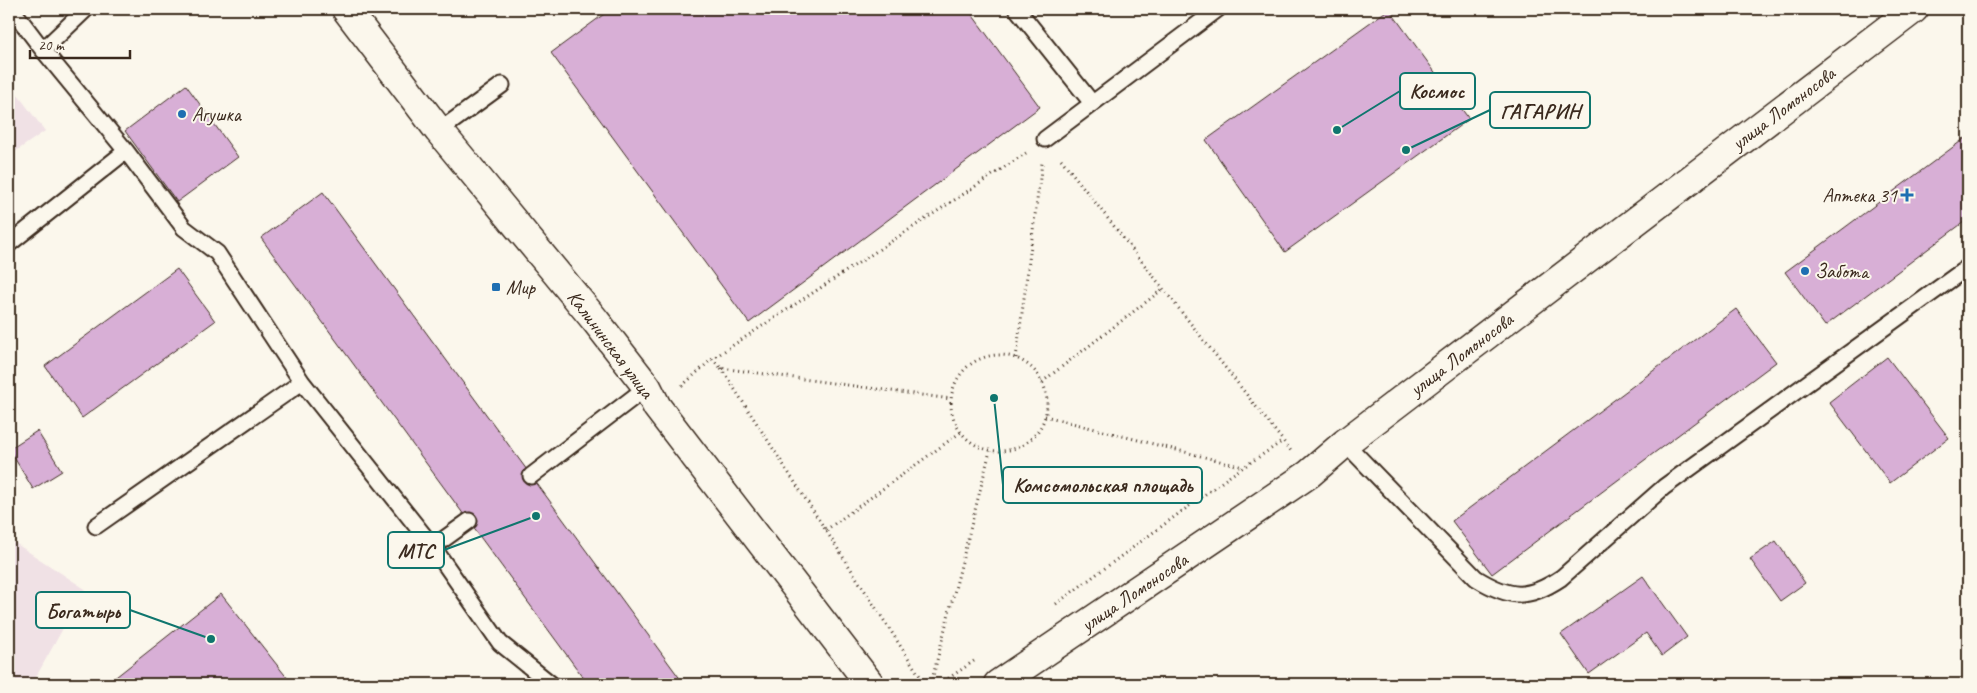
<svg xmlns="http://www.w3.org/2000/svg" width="1977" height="693" viewBox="0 0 1977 693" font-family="Caveat,sans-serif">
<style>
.built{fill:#f0e1e5}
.building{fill:#d8afd6;stroke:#3b2a1e}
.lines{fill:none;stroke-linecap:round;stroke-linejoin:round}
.lane-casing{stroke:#3b2a1e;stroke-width:19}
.secondary-casing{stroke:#3b2a1e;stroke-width:31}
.path{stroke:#3b2a1e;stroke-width:3;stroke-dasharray:1 4;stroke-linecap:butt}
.lane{stroke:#fbf7ec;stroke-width:15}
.secondary{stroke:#fbf7ec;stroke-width:28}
.poi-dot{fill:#1f6fb2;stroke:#fbf7ec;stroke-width:2}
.labels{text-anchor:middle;stroke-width:4;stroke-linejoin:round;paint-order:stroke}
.street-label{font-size:20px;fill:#3b2a1e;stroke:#fbf7ec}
.poi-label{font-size:20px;fill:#3b2a1e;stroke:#fbf7ec;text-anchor:start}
.leader{fill:none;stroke:#0f766e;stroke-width:2}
.callout-dot{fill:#0f766e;stroke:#fbf7ec;stroke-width:2}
.callout{fill:#fbf7ec;stroke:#0f766e;stroke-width:2}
.callout-label{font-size:21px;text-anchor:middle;font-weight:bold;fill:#3b2a1e}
</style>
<rect width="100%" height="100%" fill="#fbf7ec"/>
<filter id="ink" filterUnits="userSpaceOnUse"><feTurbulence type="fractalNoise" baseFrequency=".02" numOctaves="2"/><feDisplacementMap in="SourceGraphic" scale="10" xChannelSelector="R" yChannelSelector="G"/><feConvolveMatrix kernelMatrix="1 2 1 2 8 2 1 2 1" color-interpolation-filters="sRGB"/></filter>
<g filter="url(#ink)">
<!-- built -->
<path class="built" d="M9 83 45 131 9 156Z
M9 539 85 589 32 684H9Z"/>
<!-- building -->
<path class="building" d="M611 9H968L1040 107 749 323 551 53Z
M1389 9 1469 119 1285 252 1206 140Z
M186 85 238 157 177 202 125 131Z
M1968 136V219L1825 326 1785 272Z
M323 192 684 684H588L261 238Z
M177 269 215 321 82 418 45 366Z
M1736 309 1776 362 1492 574 1452 521Z
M1887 357 1949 438 1890 483 1829 402Z
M37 431 62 471 33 489 9 449Z
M1776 541 1805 583 1780 601 1750 559Z
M1643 576 1687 637 1662 656 1646 633 1589 674 1561 634Z
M221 594 292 684H107Z"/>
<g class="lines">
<defs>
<path id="lane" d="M12 9 43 50
M1017 9 1092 103
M439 131 502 85
M1045 139 1218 9
M126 151 184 228 217 253 302 382 433 547 500 643 551 684
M9 244 126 151 43 50 86 9
M1345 443 1476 578C1510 599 1528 600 1561 578L1664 487 1968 267
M531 476 647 387
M96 526 302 382
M433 547 469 521"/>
<path id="secondary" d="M346 9 439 131 595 320 647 387 657 407 870 684
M998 684 1309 474 1345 443 1914 9"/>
</defs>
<!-- lane casing -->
<use href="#lane" class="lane-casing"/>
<!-- secondary casing -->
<use href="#secondary" class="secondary-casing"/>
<!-- path -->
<path class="path" d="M1061 159 1291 451
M951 403a48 48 0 1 1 96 0a48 48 0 1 1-96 0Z
M1016 358 1042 163
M712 359 721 368 951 399
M721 368 925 684
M1042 382 1163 289
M682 386 712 359 1026 153
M1045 416 1243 467
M826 530 961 432
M1056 604 1230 476 1283 441
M931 684 990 451
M940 684 977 659"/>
<!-- lane -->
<use href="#lane" class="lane"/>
<!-- secondary -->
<use href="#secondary" class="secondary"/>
</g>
</g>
<!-- markers -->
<g class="poi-dot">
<circle cx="182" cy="114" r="5"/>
<path d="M1904.5 187.5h5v5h5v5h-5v5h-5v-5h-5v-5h5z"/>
<circle cx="1805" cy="271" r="5"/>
<rect x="491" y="282" width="10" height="10" rx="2.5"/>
</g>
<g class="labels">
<!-- street labels -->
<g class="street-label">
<text transform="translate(1783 108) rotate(-37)" y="7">улица Ломоносова</text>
<text transform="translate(611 344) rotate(53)" y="7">Калининская улица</text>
<text transform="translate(1461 354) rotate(-37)" y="7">улица Ломоносова</text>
<text transform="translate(1134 592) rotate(-34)" y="7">улица Ломоносова</text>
</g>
<!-- poi labels -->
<g class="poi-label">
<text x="192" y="121">Агушка</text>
<text x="1897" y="202" text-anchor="end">Аптека 31</text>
<text x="1815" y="278">Забота</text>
<text x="506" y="294">Мир</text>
</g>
</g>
<!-- callouts -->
<path class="leader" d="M1337 130L1400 91M1406 150L1490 110M994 398L1003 485M536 516L444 550M211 639L130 610"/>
<g class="callout-dot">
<circle cx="1337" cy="130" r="5"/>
<circle cx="1406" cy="150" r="5"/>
<circle cx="994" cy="398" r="5"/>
<circle cx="536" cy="516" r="5"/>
<circle cx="211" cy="639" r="5"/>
</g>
<g class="callout">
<rect x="1400" y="73" width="75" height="36" rx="5"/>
<rect x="1490" y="92" width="100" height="36" rx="5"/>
<rect x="1003" y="467" width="199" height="36" rx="5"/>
<rect x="388" y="532" width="56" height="36" rx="5"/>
<rect x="36" y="592" width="94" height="36" rx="5"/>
</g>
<g class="callout-label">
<text x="1437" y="98">Космос</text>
<text x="1540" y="118">ГАГАРИН</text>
<text x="1103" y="492">Комсомольская площадь</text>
<text x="416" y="558">МТС</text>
<text x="83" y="618">Богатырь</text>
</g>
<!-- margin -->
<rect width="1977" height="693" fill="none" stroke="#fbf7ec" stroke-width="30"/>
<rect x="15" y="15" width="1947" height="663" fill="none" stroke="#3b2a1e" stroke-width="2" filter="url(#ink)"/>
<!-- scale -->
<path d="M30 50v8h100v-8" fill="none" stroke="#3b2a1e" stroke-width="2.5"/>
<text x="38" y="50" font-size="15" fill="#3b2a1e" stroke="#fbf7ec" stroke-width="4" paint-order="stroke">20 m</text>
</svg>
